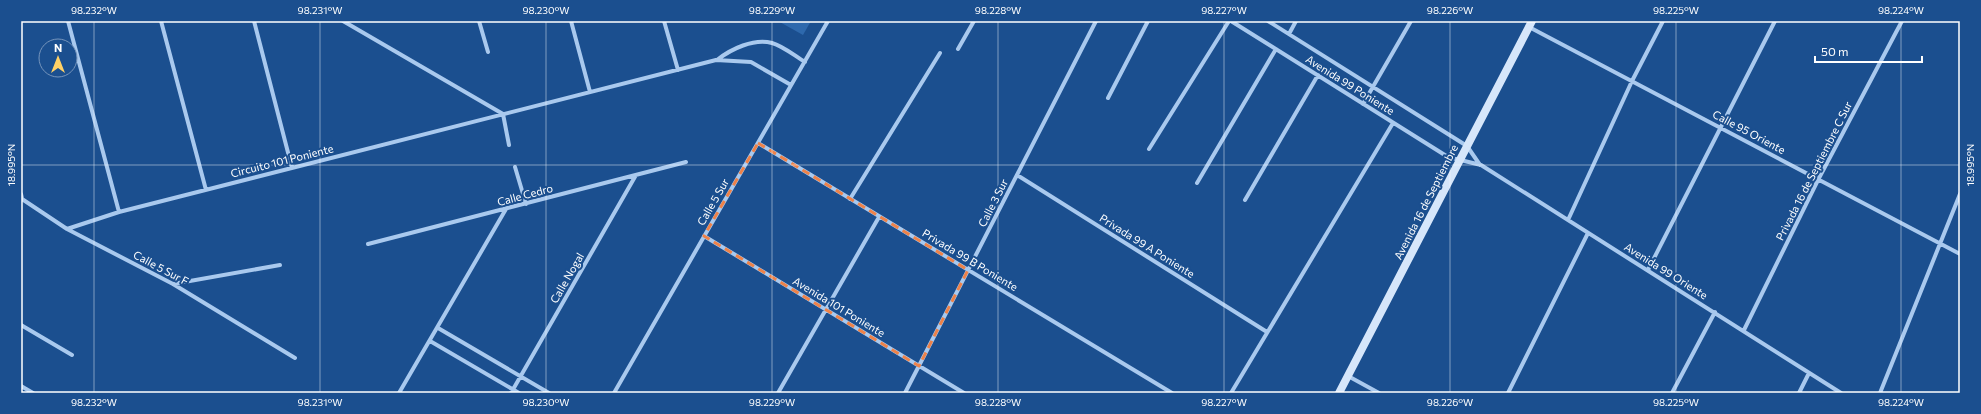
<svg xmlns="http://www.w3.org/2000/svg" width="1981" height="414" viewBox="0 0 1981 414" font-family="Commissioner,sans-serif">
<style>
.green{fill:#2e69ad}
.lines{fill:none;stroke-linecap:round;stroke-linejoin:round}
.minor{stroke:#a9c9ee;stroke-width:4}
.secondary{stroke:#d6e6fa;stroke-width:8}
.marked{fill:none;stroke:#ee8249;stroke-width:3;stroke-dasharray:8 5;stroke-linejoin:round}
.ticks{fill:none;stroke:#fff;stroke-width:1;stroke-opacity:0.45}
.labels{text-anchor:middle;stroke-width:4;stroke-linejoin:round;paint-order:stroke}
.street-label{font-size:11px;fill:#fff;stroke:#1b4f8f}
.neatline{fill:none;stroke:#fff;stroke-width:1.5}
.ticks-label{font-size:10px;text-anchor:middle;fill:#fff}
</style>
<rect width="100%" height="100%" fill="#1b4f8f"/>
<!-- green -->
<path class="green" d="M778 21H811L803 35Z"/>
<g class="lines">
<!-- minor -->
<path class="minor" d="M68 21 119 212
M161 21 206 190
M254 21 292 168
M343 21 503 114 509 145
M479 21 488 52
M571 21 590 92
M664 21 678 70
M1231 21 1448 157 1481 165 1841 393
M1268 21 1467 146 1480 165
M1529 27 1960 254
M1289 34 1296 21
M958 49 974 21
M717 60C731 49 754 38 772 43 783 46 795 56 805 62
M1108 98 1148 21
M1363 104 1411 21
M758 143 1172 393
M1149 149 1229 21
M515 167 526 204
M1017 175 1267 332
M1197 183 1276 49
M21 194 22 199 67 229 173 284 295 358
M850 199 940 53
M1245 200 1318 75
M1568 220 1632 81 1663 21
M67 229 119 212 716 60 751 62 791 85
M704 236 964 393
M368 244 686 162
M1648 270 1775 21
M173 284 280 265
M21 325 72 355
M438 328 549 393
M1744 330 1818 180 1902 21
M430 341 519 393
M1348 376 1379 393
M21 386 33 393
M399 393 506 209
M511 393 636 175
M614 393 828 21
M778 393 879 217
M905 393 1096 21
M1231 393 1393 123
M1508 393 1588 233
M1672 393 1715 312
M1799 393 1809 373
M1880 393 1960 194"/>
<!-- secondary -->
<path class="secondary" d="M1339 393 1532 21"/>
</g>
<!-- marked area -->
<path class="marked" d="M758 143 968 270 919 366 704 236Z"/>
<!-- ticks -->
<path class="ticks" d="M94 21V393M320 21V393M546 21V393M772 21V393M998 21V393M1224 21V393M1450 21V393M1676 21V393M1901 21V393M21 165H1960"/>
<g class="labels">
<!-- street labels -->
<g class="street-label">
<text transform="translate(1350 85) rotate(32)" y="4">Avenida 99 Poniente</text>
<text transform="translate(1749 132) rotate(28)" y="4">Calle 95 Oriente</text>
<text transform="translate(282 161) rotate(-14)" y="4">Circuito 101 Poniente</text>
<text transform="translate(1814 171) rotate(-63)" y="4">Privada 16 de Septiembre C Sur</text>
<text transform="translate(525 195) rotate(-15)" y="4">Calle Cedro</text>
<text transform="translate(713 202) rotate(-60)" y="4">Calle 5 Sur</text>
<text transform="translate(1426 202) rotate(-63)" y="4">Avenida 16 de Septiembre</text>
<text transform="translate(993 203) rotate(-63)" y="4">Calle 3 Sur</text>
<text transform="translate(1147 246) rotate(32)" y="4">Privada 99 A Poniente</text>
<text transform="translate(970 260) rotate(31)" y="4">Privada 99 B Poniente</text>
<text transform="translate(161 268) rotate(28)" y="4">Calle 5 Sur F</text>
<text transform="translate(1666 271) rotate(32)" y="4">Avenida 99 Oriente</text>
<text transform="translate(567 278) rotate(-60)" y="4">Calle Nogal</text>
<text transform="translate(839 307) rotate(31)" y="4">Avenida 101 Poniente</text>
</g>
</g>
<!-- border -->
<rect width="1981" height="414" fill="none" stroke="#1b4f8f" stroke-width="44"/>
<!-- north arrow -->
<g transform="translate(58 58)"><circle r="19" fill="#1b4f8f" stroke="#7695bc"/>
<path d="M0-3L7 15L0 10L-7 15Z" fill="#ffd166"/>
<text y="-6" font-size="11" font-weight="bold" text-anchor="middle" fill="#ffffff">N</text>
</g>
<!-- scale -->
<path d="M1815 56v6h107v-6" fill="none" stroke="#ffffff" stroke-width="2"/>
<text x="1821" y="56" font-size="12" fill="#ffffff" stroke="#1b4f8f" stroke-width="3" paint-order="stroke">50 m</text>
<rect x="22" y="22" width="1937" height="370" class="neatline"/>
<g class="ticks-label">
<text x="94" y="14">98.232°W</text>
<text x="320" y="14">98.231°W</text>
<text x="546" y="14">98.230°W</text>
<text x="772" y="14">98.229°W</text>
<text x="998" y="14">98.228°W</text>
<text x="1224" y="14">98.227°W</text>
<text x="1450" y="14">98.226°W</text>
<text x="1676" y="14">98.225°W</text>
<text x="1901" y="14">98.224°W</text>
<text transform="translate(11 165) rotate(-90)" y="4">18.995°N</text>
<text transform="translate(1970 165) rotate(-90)" y="4">18.995°N</text>
<text x="94" y="406">98.232°W</text>
<text x="320" y="406">98.231°W</text>
<text x="546" y="406">98.230°W</text>
<text x="772" y="406">98.229°W</text>
<text x="998" y="406">98.228°W</text>
<text x="1224" y="406">98.227°W</text>
<text x="1450" y="406">98.226°W</text>
<text x="1676" y="406">98.225°W</text>
<text x="1901" y="406">98.224°W</text>
</g>
</svg>
